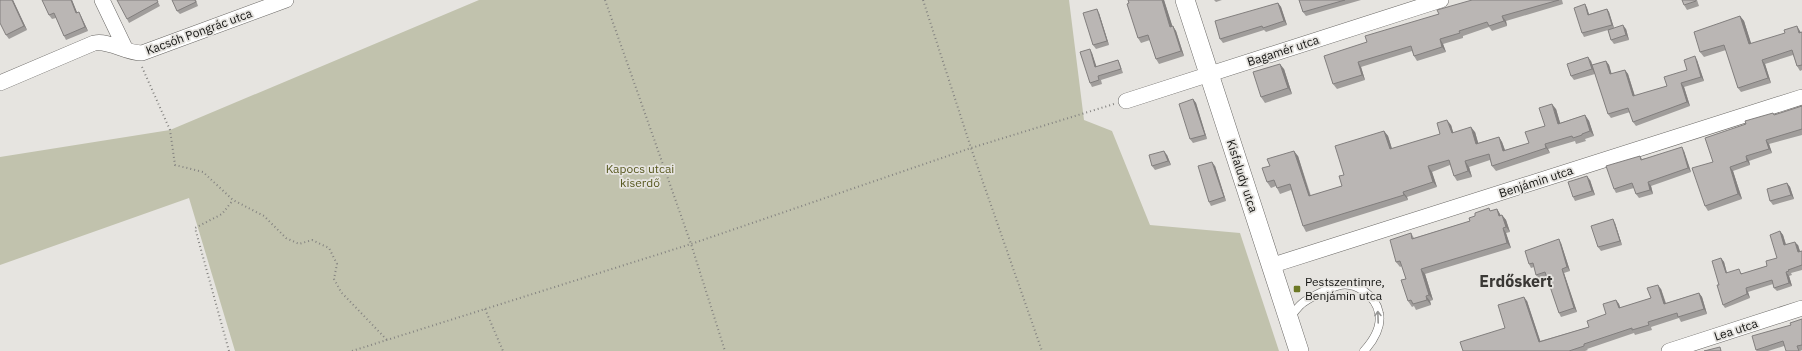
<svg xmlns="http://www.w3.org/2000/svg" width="1802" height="351" viewBox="0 0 1802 351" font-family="'IBM Plex Sans',sans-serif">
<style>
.green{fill:#c1c2ad}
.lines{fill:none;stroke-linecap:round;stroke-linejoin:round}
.service-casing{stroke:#686663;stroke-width:9}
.minor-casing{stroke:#686663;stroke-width:16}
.tertiary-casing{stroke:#686663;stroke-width:20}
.path{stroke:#848380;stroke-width:2;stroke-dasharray:1 3;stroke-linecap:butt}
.service{stroke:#fff;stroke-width:8}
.minor{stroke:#fff;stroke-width:15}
.tertiary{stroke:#fff;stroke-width:19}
.wall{fill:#a09d9b}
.shaded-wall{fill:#827f7e}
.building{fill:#bab6b4;stroke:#827f7e}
.oneway{stroke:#959594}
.poi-dot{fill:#6c7824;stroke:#e6e4e0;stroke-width:1.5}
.labels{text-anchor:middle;stroke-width:3.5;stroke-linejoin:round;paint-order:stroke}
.street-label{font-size:12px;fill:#141412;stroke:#e6e4e0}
.park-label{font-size:12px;fill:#56571e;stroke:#e6e4e0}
.poi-label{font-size:12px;fill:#141412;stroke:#e6e4e0;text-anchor:start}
.district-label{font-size:16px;font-weight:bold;fill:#3a3835;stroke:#e6e4e0}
</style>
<rect width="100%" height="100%" fill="#e6e4e0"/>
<!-- green -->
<path class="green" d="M479 0H1069L1084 120 1112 131 1150 225 1240 233 1279 351H235L189 198 0 265V157L170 130Z"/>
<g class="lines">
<defs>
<path id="service" d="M1289 318C1294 313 1298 306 1304 302 1311 297 1331 287 1340 285 1356 282 1376 296 1379 313 1382 327 1373 341 1364 351"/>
<path id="minor" d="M102 0 126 50
M0 83 94 43C110 40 125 53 142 53L286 0
M1126 101 1441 0
M1270 266 1802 97
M1669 351 1802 308"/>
<path id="tertiary" d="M1185 0 1299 351"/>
</defs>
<!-- service casing -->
<use href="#service" class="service-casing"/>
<!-- minor casing -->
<use href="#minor" class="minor-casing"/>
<!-- tertiary casing -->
<use href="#tertiary" class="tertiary-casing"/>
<!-- path -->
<path class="path" d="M605 0 691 244 725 351
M923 0 971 148 1042 351
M142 67 170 130 175 165 203 172 233 200 264 216 286 238 299 244 312 240 329 248 337 264 334 279 341 292 387 340
M485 309 503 351
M229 351 195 228 222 214 233 200
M352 351 691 244 971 148 1114 104"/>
<!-- service -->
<use href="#service" class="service"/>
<!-- minor -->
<use href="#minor" class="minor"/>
<!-- tertiary -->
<use href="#tertiary" class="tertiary"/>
</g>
<!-- wall -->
<path class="wall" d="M13 0 27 30 9 39 6 35Z
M42 0H72L77 13 81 16 88 31 66 40 64 36 56 18 52 19 49 15Z
M157 0 160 6 129 23 127 19Z
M172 0H197H196L198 6 180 14 177 11Z
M1128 0H1164L1172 26 1176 31 1184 56 1159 64 1156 59 1150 40 1141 43 1138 38Z
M1214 0H1222L1216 2Z
M1299 0H1361L1306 16 1303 12Z
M1472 0H1562L1563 4 1506 21 1507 26 1492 31 1489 27 1463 36V38L1443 44 1446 52 1417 61 1414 56 1412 51 1361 67 1365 80 1337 89 1333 84 1367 42 1439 14Z
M1697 0 1699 6 1687 10 1684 5Z
M1278 3 1281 7 1287 25 1266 32 1264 30 1223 43 1220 39Z
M1585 4 1587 8 1589 14 1607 9 1609 12 1614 28 1626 29 1629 40 1614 44 1611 40 1608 30 1584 37 1582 33Z
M1099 13 1109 45 1096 49 1093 45Z
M1740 16 1744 21 1751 44 1800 31 1801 33 1802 32V70L1800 71 1797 66 1793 55 1765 64 1771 83 1741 92 1738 88 1726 50 1704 57 1700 52Z
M1092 53 1096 67 1118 60 1120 64 1123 73 1101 80 1102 84 1092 87 1090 83Z
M1697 60 1704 81 1684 87 1690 106 1636 126 1633 122 1630 112 1611 118 1608 114 1595 74 1574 80 1571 76 1591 61 1592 65 1606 61 1609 65 1611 74 1625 70 1628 74 1635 96 1667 86 1687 70Z
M1284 69 1292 94 1265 103 1261 97Z
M1193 99 1196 103 1207 139 1193 143 1190 139Z
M1802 106V135L1769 144 1772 153 1749 161 1750 165 1733 171 1742 199 1708 211 1705 206 1713 162 1775 115Z
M1556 109 1560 123 1585 115 1589 121 1594 136 1585 139 1586 141 1576 144 1575 141 1548 149 1550 153 1496 171 1492 166 1490 160 1469 167 1472 177 1457 181 1454 176 1450 165 1432 172 1437 187 1407 197 1408 200 1306 232 1303 226 1291 190 1280 194 1276 186 1271 188 1267 182 1270 166 1298 156 1311 196 1342 186 1344 175 1384 131 1388 136 1392 149 1440 134 1451 125 1453 133 1475 132 1478 143 1499 137 1502 142 1505 150 1529 143 1545 126Z
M1684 151 1691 172 1651 186 1653 194 1639 198 1636 194 1634 188 1616 193 1614 189 1640 156 1642 159Z
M1167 155 1171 165 1155 170 1152 166Z
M1215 166 1226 201 1211 206 1209 202Z
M1590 180 1595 195 1575 201 1573 197Z
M1787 183 1790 187 1794 199 1773 205 1770 201Z
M1497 209 1501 216 1502 215 1506 220 1510 232 1506 233 1511 248 1425 274 1433 300 1430 301 1431 305 1416 310 1414 306 1412 307 1408 301 1406 279 1402 266 1400 267 1396 262 1411 233 1414 238 1470 221 1491 211Z
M1615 223 1622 245 1601 251 1598 247Z
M1780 231 1783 235 1786 244 1798 245 1800 251H1802V270L1791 273 1792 275 1789 276 1792 286 1777 291 1774 288 1773 284 1748 292 1750 298 1725 308 1723 305 1719 285 1721 258 1724 262 1727 273H1742V274L1767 266 1777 258Z
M1561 243 1570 271 1564 273 1577 312 1561 317 1559 313 1547 276 1539 279 1536 275 1534 267 1531 268 1529 264Z
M1661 289 1666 303 1699 293 1702 297 1707 314 1681 322 1679 318 1651 327 1652 330 1635 335 1634 333 1587 349 1588 350 1585 351H1463L1505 328 1527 301 1540 341 1589 327 1606 314 1616 300 1619 304 1620 308 1651 298Z
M1802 319V350L1800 351 1784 346 1768 351H1757L1756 350 1791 325Z"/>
<!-- shaded-wall -->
<path class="shaded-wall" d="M12 0H13L27 30 24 26Z
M71 0H72L79 17 76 13Z
M1162 0H1164L1174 31 1170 27Z
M1278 3 1281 7 1287 25 1284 21Z
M1585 4 1587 8 1590 18 1588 15Z
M1097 9 1099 13 1109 45 1107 41Z
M1607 9 1609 12 1614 28 1612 25Z
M79 12 81 16 88 31 85 27Z
M1502 16 1506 21 1507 26 1504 21Z
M1740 16 1744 21 1753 49 1749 44Z
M1623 25 1626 29 1629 40 1626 35Z
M1173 26 1176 31 1184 56 1181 51Z
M1797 26 1800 31 1802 37 1799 33Z
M1440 39 1443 44 1446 52 1442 47Z
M1090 49 1092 53 1098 71 1095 67Z
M1695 56 1697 60 1704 81 1701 77Z
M1588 57 1591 61 1595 74 1592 69Z
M1762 60 1765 64 1771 83 1768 78Z
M1606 61 1609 65 1613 78 1610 74Z
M1358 62 1361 67 1365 80 1362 75Z
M1280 64 1284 69 1292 94 1288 88Z
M1625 70 1628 74 1636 100 1633 96Z
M1681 83 1684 87 1690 106 1687 102Z
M1193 99 1196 103 1207 139 1205 135Z
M1552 104 1556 109 1562 129 1558 124Z
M1585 115 1589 121 1594 136 1590 131Z
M1447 120 1451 125 1455 138 1452 133Z
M1471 127 1475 132 1480 149 1476 144Z
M1384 131 1388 136 1394 155 1390 149Z
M1499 137 1502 142 1507 156 1503 151Z
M1766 140 1769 144 1772 153 1769 149Z
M1545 144 1548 149 1550 153 1546 148Z
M1682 147 1684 151 1691 172 1688 168Z
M1164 151 1167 155 1171 165 1168 161Z
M1294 151 1298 156 1312 202 1309 196Z
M1746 156 1749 161 1750 165 1747 161Z
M1465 161 1469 167 1472 177 1468 171Z
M1212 162 1215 166 1226 201 1224 197Z
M1428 166 1432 172 1437 187 1433 182Z
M1730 167 1733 171 1742 199 1738 194Z
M1587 176 1590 180 1595 195 1592 191Z
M1648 182 1651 186 1653 194 1650 190Z
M1787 183 1790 187 1794 199 1791 195Z
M1403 192 1407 197 1408 200 1404 195Z
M1497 209 1500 214 1503 221 1499 216Z
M1502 215 1506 220 1510 232 1506 227Z
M1613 219 1615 223 1622 245 1620 241Z
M1503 228 1506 233 1511 248 1507 243Z
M1780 231 1783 235 1787 249 1784 245Z
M1559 239 1561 243 1570 271 1567 267Z
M1795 242 1798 245 1801 255 1798 252Z
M1721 258 1724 262 1728 277 1726 273Z
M1421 269 1425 274 1433 300 1429 295Z
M1562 269 1564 273 1577 312 1574 308Z
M1786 272 1789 276 1792 286 1789 283Z
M1658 285 1661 289 1667 308 1664 304Z
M1746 288 1748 292 1750 298 1747 294Z
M1699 293 1702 297 1707 314 1704 309Z
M1426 296 1430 301 1431 305 1427 300Z
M1524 297 1527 301 1542 346 1539 342Z
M1616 300 1619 304 1622 313 1619 308Z"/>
<!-- building -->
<path class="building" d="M0 0H12L24 26 6 35 0 23Z
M42 0H71L76 13 79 12 85 27 64 36 54 13 49 15Z
M117 0H157L158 2 127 19Z
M172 0H195L196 2 177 11Z
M1128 0H1162L1170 27 1173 26 1181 51 1156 59 1148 35 1138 38 1127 4 1129 3Z
M1299 0H1345L1303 12Z
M1472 0H1559L1502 16 1504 21 1489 26 1487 22 1459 31 1460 33 1440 39 1442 47 1414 56 1411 46 1358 62 1362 75 1333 84 1324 56 1367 42 1365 36 1439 14 1437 10Z
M1682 0H1696V1L1684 5Z
M1278 3 1284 21 1263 28 1262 26 1220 39 1215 21Z
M1585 4 1588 15 1607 9 1612 25 1582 33 1574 8Z
M1097 9 1107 41 1093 45 1083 13Z
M1740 16 1749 44 1785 33 1784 30 1797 26 1799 33 1802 32V65L1797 66 1792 50 1762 60 1768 78 1738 88 1724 45 1700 52 1694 32Z
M1623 25 1626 35 1611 40 1608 30Z
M1090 49 1095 67 1118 60 1121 69 1098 76 1099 80 1090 83 1080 52Z
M1695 56 1701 77 1681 83 1687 102 1633 122 1628 108 1608 114 1592 65 1606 61 1610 74 1625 70 1633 96 1667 86 1664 77 1687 70 1684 60Z
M1588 57 1592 69 1571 76 1567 64Z
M1280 64 1288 88 1261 97 1253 72Z
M1193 99 1205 135 1190 139 1179 104Z
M1552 104 1558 124 1585 115 1590 131 1582 134V135L1573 138 1572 136 1545 144 1546 148 1492 166 1489 154 1465 161 1468 171 1454 176 1449 160 1428 166 1433 182 1403 192 1404 195 1303 226 1290 184 1277 188 1274 180 1267 182 1262 168 1270 166 1267 159 1294 151 1309 196 1342 186 1339 176 1344 175 1335 146 1384 131 1390 149 1440 134 1437 123 1447 120 1452 133 1471 127 1476 144 1499 137 1503 151 1529 143 1525 132 1545 126 1539 108Z
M1802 106V129L1766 140 1769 149 1746 156 1747 161 1730 167 1738 194 1705 206 1692 168 1713 162 1705 138 1746 124 1745 121 1773 113 1774 115Z
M1682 147 1688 168 1648 182 1650 190 1636 194 1632 183 1614 189 1606 166 1640 156 1641 160Z
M1164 151 1168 161 1152 166 1149 155Z
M1212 162 1224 197 1209 202 1198 166Z
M1587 176 1592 191 1573 197 1568 182Z
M1787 183 1791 195 1770 201 1767 189Z
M1489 208 1490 211 1497 209 1499 216 1502 215 1506 227 1503 228 1507 243 1421 269 1429 295 1426 296 1427 300 1413 304 1411 300 1408 301 1401 280 1406 279 1400 261 1396 262 1390 240 1411 233 1412 239 1470 221 1469 218 1475 216V213Z
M1613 219 1620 241 1598 247 1591 226Z
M1780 231 1784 245 1795 242 1798 252 1802 251V265L1788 270 1789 271 1786 272 1789 283 1774 288 1772 280 1746 288 1747 294 1723 305 1717 285H1719L1712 261 1721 258 1726 273 1739 269 1741 274 1767 266 1766 261 1777 258 1770 235Z
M1559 239 1567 267 1562 269 1574 308 1559 313 1545 272 1536 275 1533 263 1529 264 1525 251Z
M1658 285 1664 304 1699 293 1704 309 1678 317 1677 313 1648 322 1649 325 1632 330V328L1584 344V346L1569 351H1463L1460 342 1505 328 1498 305 1524 297 1539 342 1589 327 1587 321 1606 314 1603 304 1616 300 1619 308 1651 298 1647 288Z
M1802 319V345L1797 346 1799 351H1786L1783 341 1756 350 1752 336 1791 325 1790 323Z
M1720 347 1721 351H1704Z"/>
<!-- one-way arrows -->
<defs><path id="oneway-shaft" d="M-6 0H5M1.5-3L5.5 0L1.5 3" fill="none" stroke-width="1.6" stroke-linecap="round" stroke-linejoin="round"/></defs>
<use class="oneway" href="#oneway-shaft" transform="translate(1378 317) rotate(-92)"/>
<!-- markers -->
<rect class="poi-dot" x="1293" y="285" width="8" height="8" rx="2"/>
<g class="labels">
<!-- street labels -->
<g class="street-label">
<text transform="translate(199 32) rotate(-20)" y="4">Kacsóh Pongrác utca</text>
<text transform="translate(1283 51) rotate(-18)" y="4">Bagamér utca</text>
<text transform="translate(1242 176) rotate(72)" y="4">Kisfaludy utca</text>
<text transform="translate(1536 182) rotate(-18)" y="4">Benjámin utca</text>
<text transform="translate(1736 330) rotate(-18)" y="4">Lea utca</text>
</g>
<!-- park labels -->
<g class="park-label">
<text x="640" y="173">Kapocs utcai<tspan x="640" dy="14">kiserdő</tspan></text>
</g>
<!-- poi labels -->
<g class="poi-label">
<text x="1305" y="286">Pestszentimre,<tspan x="1305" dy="14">Benjámin utca</tspan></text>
</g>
<!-- district labels -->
<g class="district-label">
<text x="1516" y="287">Erdőskert</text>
</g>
</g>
</svg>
